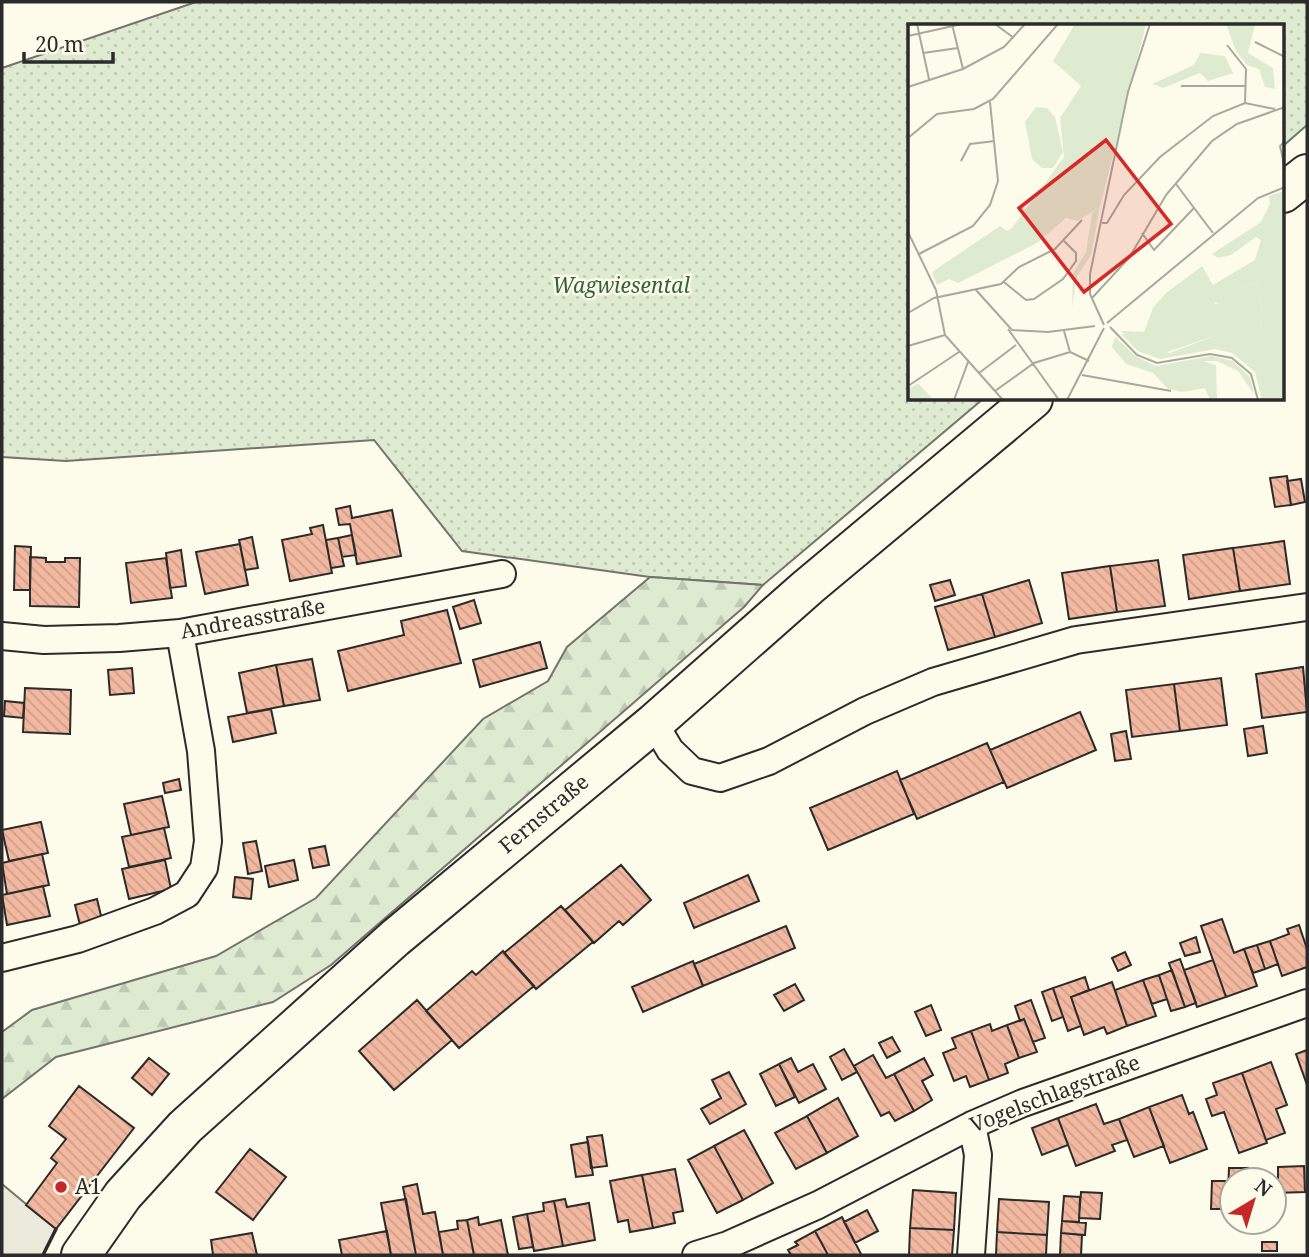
<svg xmlns="http://www.w3.org/2000/svg" width="1309" height="1257" viewBox="0 0 1309 1257" font-family="'Noto Serif',serif">
<style>
.green{fill:url(#green-dots);stroke:#74746e;stroke-width:2}
.forest{fill:url(#forest-firs);stroke:#74746e;stroke-width:2}
.parking{fill:#eceadb;stroke:#74746e;stroke-width:2}
.building{fill:url(#building-back-hatch);stroke:#2b2b2b;stroke-width:2}
.lines{fill:none;stroke-linecap:round;stroke-linejoin:round}
.minor-casing{stroke:#2b2b2b;stroke-width:30}
.secondary-casing{stroke:#2b2b2b;stroke-width:42}
.minor{stroke:#fdfbea;stroke-width:26}
.secondary{stroke:#fdfbea;stroke-width:38}
.wall{stroke:#2b2b2b;stroke-width:3.5}
.poi-dot{fill:#c62828;stroke:#fdfbea;stroke-width:2.5}
.labels{text-anchor:middle;stroke-width:5;stroke-linejoin:round;paint-order:stroke}
.park-label{font-size:21px;font-style:italic;fill:#34623c;stroke:#fdfbea}
.street-label{font-size:21px;fill:#2b2b2b;stroke:#fdfbea}
.poi-label{font-size:21px;fill:#2b2b2b;stroke:#fdfbea;text-anchor:start}
.inset-road{fill:none;stroke:#a9a89e;stroke-width:2}
.view{fill:#d62828;fill-opacity:0.15;stroke:#d62828;stroke-width:3.5}
.inset-edge{fill:none;stroke:#2b2b2b;stroke-width:3.5}
</style>
<defs>
<pattern id="green-dots" width="8" height="8" patternUnits="userSpaceOnUse" patternTransform="scale(1.75)"><rect width="8" height="8" fill="#deebd1"/><path d="M2 2h.1M6 6h.1" fill="none" stroke="#bfcab4" stroke-width="1.8" stroke-linecap="round"/></pattern>
<pattern id="forest-firs" width="22" height="20" patternUnits="userSpaceOnUse" patternTransform="scale(1.75)"><rect width="22" height="20" fill="#deebd1"/><path d="M5 1l3.5 6h-7zM16 11l3.5 6h-7z" fill="#bfcab4"/></pattern>
<pattern id="building-back-hatch" width="6" height="6" patternUnits="userSpaceOnUse" patternTransform="scale(1.75)"><rect width="6" height="6" fill="#f2b8a0"/><path d="M-1 5l2 2M0 0l6 6M5-1l2 2" fill="none" stroke="#d09e8a"/></pattern>
</defs>
<rect width="100%" height="100%" fill="#fdfbea"/>
<!-- green -->
<path class="green" d="M196 2H1307V125L1283 146V26H910V399H983L763 585 650 577 462 551 374 440 66 461 2 457V68Z"/>
<!-- forest -->
<path class="forest" d="M650 577 763 585 744 607 331 965 273 1002 56 1057 2 1099V1032L32 1010 216 956 316 898 483 719 548 681 567 647Z"/>
<!-- parking -->
<path class="parking" d="M2 1184 56 1229 43 1255H2Z"/>
<!-- building -->
<path class="building" d="M1287 476 1291 505 1275 507 1270 478Z
M1301 479 1305 502 1291 505 1287 481Z
M350 506 352 518 392 510 401 556 357 564 350 524 339 525 336 509Z
M323 525 332 573 290 581 282 540 312 534 310 528Z
M352 535 356 555 342 557 338 538Z
M252 537 258 568 245 570 239 540Z
M338 538 344 566 331 568 326 540Z
M1284 541 1290 584 1240 591 1233 548Z
M240 544 248 585 205 594 196 552Z
M15 546 31 547 30 590H14Z
M1233 548 1240 591 1189 599 1183 555Z
M181 550 186 586 170 588 166 553Z
M30 557 46 558V562H65V558H80L79 607 30 606Z
M166 558 172 598 131 603 126 563Z
M1158 560 1165 606 1117 612 1110 566Z
M1110 566 1117 612 1069 619 1062 573Z
M950 580 955 595 935 601 930 585Z
M1029 580 1042 623 995 637 982 594Z
M982 594 995 637 948 650 935 607Z
M474 600 481 623 460 629 453 607Z
M447 610 461 663 348 691 338 651 404 635 401 621Z
M540 642 547 668 480 687 473 660Z
M312 659 320 700 284 706 276 665Z
M276 665 284 706 247 713 239 673Z
M1303 667 1307 712 1262 718 1256 674Z
M132 668 134 693 110 695 108 670Z
M1221 678 1227 725 1180 731 1174 684Z
M1174 684 1180 731 1132 737 1126 690Z
M25 688 71 690 70 734 23 732Z
M5 701 24 703 23 718 4 716Z
M271 709 276 733 233 742 228 717Z
M1080 712 1096 750 1007 788 990 750Z
M1263 726 1267 753 1248 756 1244 729Z
M1126 731 1131 759 1115 761 1111 734Z
M987 743 1004 782 917 819 900 780Z
M897 771 914 814 828 850 810 808Z
M179 779 181 790 165 793 163 783Z
M162 796 169 827 131 835 124 804Z
M41 822 48 853 9 861 2 830Z
M164 828 171 858 129 867 122 837Z
M256 841 262 871 248 874 243 843Z
M325 846 329 865 313 868 309 849Z
M42 854 49 885 7 894 2 863Z
M165 860 171 889 129 899 122 869Z
M294 860 298 880 269 887 265 866Z
M621 865 651 900 623 925 619 921 594 943 565 910Z
M748 875 759 901 694 928 684 903Z
M235 877 253 879 251 899 233 897Z
M43 886 50 916 7 925 2 895Z
M97 899 103 924 81 929 75 905Z
M561 906 593 942 536 989 504 953Z
M1222 919 1234 953 1244 949 1257 986 1226 997 1201 926Z
M1299 925 1307 949V967L1282 976 1270 941 1289 934 1287 929Z
M786 926 795 948 703 986 694 964Z
M1196 937 1200 952 1185 956 1180 943Z
M1270 941 1278 964 1265 969 1257 945Z
M1257 945 1265 969 1253 973 1244 949Z
M503 951 534 986 459 1048 426 1011 472 971 476 975Z
M1125 952 1131 965 1118 971 1112 958Z
M1180 959 1196 1003 1185 1007 1169 963Z
M1213 960 1226 997 1197 1007 1184 970Z
M693 961 703 986 643 1012 632 987Z
M1172 970 1185 1007 1171 1011 1159 975Z
M1159 975 1167 999 1152 1004 1143 980Z
M1085 977 1089 990 1071 997 1081 1026 1068 1031 1053 988Z
M1143 980 1156 1016 1127 1026 1115 990Z
M1112 982 1127 1026 1107 1034 1104 1027 1084 1035 1071 997Z
M795 984 804 1000 784 1011 774 995Z
M1053 988 1063 1017 1052 1021 1042 992Z
M417 1000 452 1040 394 1090 359 1051Z
M1031 1000 1045 1038 1033 1042 1024 1019 1020 1021 1015 1006Z
M931 1005 941 1030 926 1036 915 1012Z
M1024 1019 1037 1052 1019 1058 1007 1025Z
M990 1024 992 1031 1007 1025 1019 1058 1005 1064 1008 1073 989 1080 971 1031Z
M971 1031 989 1080 970 1087 966 1076 954 1081 943 1053 956 1048 952 1038Z
M892 1037 900 1051 887 1058 879 1043Z
M844 1049 857 1072 842 1080 830 1057Z
M1307 1050V1085L1296 1054Z
M873 1055 886 1078 894 1074 914 1111 895 1121 889 1112 881 1116 854 1066Z
M149 1058 169 1074 152 1095 132 1078Z
M791 1058 798 1072 813 1064 826 1089 799 1103 779 1064Z
M924 1058 933 1075 922 1081 932 1100 914 1111 894 1074Z
M1271 1062 1287 1105 1276 1109 1285 1133 1266 1140 1242 1073Z
M779 1064 795 1097 776 1106 760 1074Z
M729 1072 746 1104 710 1124 701 1109 721 1098 712 1080Z
M1242 1073 1267 1143 1239 1153 1224 1112 1212 1116 1206 1099 1217 1095 1213 1083Z
M79 1086 134 1128 56 1229 26 1205 57 1163 51 1158 66 1139 49 1126Z
M1182 1095 1189 1114 1193 1112 1207 1149 1170 1163 1149 1107Z
M838 1098 858 1136 827 1153 807 1116Z
M1096 1104 1104 1124 1119 1119 1127 1140 1112 1145 1115 1151 1076 1166 1058 1118Z
M1149 1107 1164 1146 1134 1157 1119 1119Z
M807 1116 827 1153 796 1169 775 1133Z
M1058 1118 1068 1145 1042 1155 1032 1128Z
M744 1130 773 1183 743 1200 714 1146Z
M602 1135 607 1166 591 1168 587 1137Z
M588 1142 593 1175 576 1177 571 1145Z
M714 1146 743 1200 717 1213 688 1160Z
M250 1149 286 1177 253 1220 216 1192Z
M1304 1166 1305 1192 1274 1193V1185H1278V1167Z
M1229 1168H1248V1180H1232V1192H1228Z
M675 1169 683 1211 673 1213 675 1223 653 1228 642 1175Z
M642 1175 653 1228 630 1232 628 1220 618 1222 610 1181Z
M1212 1181H1229L1228 1209H1211Z
M417 1184 423 1214 435 1212 443 1255H416L403 1187Z
M913 1190 956 1193 954 1230 910 1228Z
M1081 1192 1102 1193 1100 1219 1079 1218Z
M1064 1196 1080 1197 1079 1222 1062 1221Z
M406 1199 416 1255H391L381 1203Z
M565 1199 567 1207 589 1203 595 1240 563 1246 554 1201Z
M999 1199 1049 1202 1047 1235 997 1232Z
M554 1201 563 1246 534 1251 527 1214 544 1211 543 1203Z
M867 1210 878 1231 855 1243 844 1222Z
M527 1214 533 1247 519 1249 513 1217Z
M478 1217 479 1225 501 1220 508 1255H474L467 1220Z
M842 1217 861 1254 860 1255H828L815 1231Z
M467 1220 474 1255H443L439 1232 458 1229 457 1221Z
M1062 1221 1086 1223 1085 1235 1061 1233Z
M910 1228 954 1230 952 1255H909Z
M387 1231 391 1255H342L339 1240Z
M815 1231 828 1255H791L788 1250 798 1245 795 1242Z
M997 1232 1047 1235 1046 1255H996Z
M252 1233 257 1255H213L211 1240Z
M1061 1233 1082 1235 1081 1255H1060Z
M1262 1242H1277V1251H1262Z"/>
<g class="lines">
<defs>
<path id="minor" d="M2 636 44 640 119 638 180 633 502 574
M654 723 670 750 692 771 720 778 769 761 865 711 933 682 1076 640 1307 607
M2 958 78 939 155 911 187 894 204 868 208 841 201 751 180 633
M696 1255 728 1245 818 1205 972 1125 1023 1103 1307 1003
M971 1255 978 1155 972 1125"/>
<path id="secondary" d="M1283 193 1307 174
M81 1255 123 1195 185 1127 395 938 654 723 808 587 1033 399"/>
</defs>
<!-- minor casing -->
<use href="#minor" class="minor-casing"/>
<!-- secondary casing -->
<use href="#secondary" class="secondary-casing"/>
<!-- minor -->
<use href="#minor" class="minor"/>
<!-- secondary -->
<use href="#secondary" class="secondary"/>
<!-- wall -->
<path class="wall" d="M43 1255 56 1229"/>
</g>
<!-- markers -->
<circle class="poi-dot" cx="61" cy="1187" r="7"/>
<g class="labels">
<!-- park labels -->
<g class="park-label">
<text x="621" y="293">Wagwiesental</text>
</g>
<!-- street labels -->
<g class="street-label">
<text transform="translate(253 619) rotate(-10)" y="7">Andreasstraße</text>
<text transform="translate(544 814) rotate(-40)" y="7">Fernstraße</text>
<text transform="translate(1055 1094) rotate(-21)" y="7">Vogelschlagstraße</text>
</g>
<!-- poi labels -->
<g class="poi-label">
<text x="75" y="1194">A1</text>
</g>
</g>
<!-- overview -->
<g transform="translate(908 24)">
<rect width="376" height="376" fill="#fdfbea"/>
<path d="M167 0H238L192 183 170 197 158 194 129 219 50 259 41 255 29 261 24 248 92 202 99 207 104 204 156 133 152 94 173 62 145 37ZM294 242 305 261 307 280 312 279 314 270 348 260 354 280 352 306 309 311 253 330 230 322 213 307 236 308 245 284 258 269Z" fill="#deebd1"/>
<path d="M318 0H347L340 29 365 44 367 65 357 63 351 45 339 41 328 27ZM292 29 317 32 325 49 300 57 292 49 255 64 244 60 286 41ZM376 167V376H354L347 348 324 329 307 325 252 335 230 327 213 310 220 311 230 322 262 329 309 311 352 305 354 280 348 260 314 270 312 279 304 278 303 274 305 261 347 236 353 216 348 213 323 231 310 234 304 230 353 198 362 180 361 172ZM192 183 183 231 169 252 164 283 165 250 178 228 184 189ZM207 313 229 333 248 342 303 332 325 337 342 353 346 370 330 347 309 337H295L308 341 309 376H302L297 364 274 368 260 365 245 349 218 340 204 323Z" fill="#deebd1"/>
<path d="M10 359 25 375 26 376H0V366Z" fill="#deebd1"/>
<path d="M128 83 139 84 147 93 155 128 145 144H134L124 135 117 98Z" fill="#deebd1"/>
<path class="inset-road" d="M9 0 21 55M44 0 55 45M87 0 106 14M0 12 54 0M347 18 377 33M319 21 338 45 337 79M15 29 50 24M273 62H338M0 63 55 45 96 23 117 0M0 114 29 90 66 85 85 75 150 0M377 117 372 122 377 145M53 137 62 120 87 117M268 160 305 209M194 199H199L216 171 252 133 305 92 337 79 367 85M0 208 28 266 37 311 95 376M234 209 246 226 286 184M11 230 65 202 82 181 90 157 82 78M96 258 118 276 126 275 155 255 168 237V229L156 217M68 266 104 306 140 308 187 302M184 274 221 234 258 171 304 117 329 100 377 83M0 289 26 274 93 260 111 243 147 225 174 196M199 299 350 174 377 163M196 301 182 270V250L220 68 242 0M202 303 229 331 249 339 302 330 324 334 343 350 350 376M100 305 151 376M156 307 162 328 181 337M0 322 37 311M71 349 108 321M174 351 263 367M0 362 51 328M87 367 126 339 162 328M46 376 60 338M159 376 196 304"/>
<path class="view" d="M198 116 263 200 176 268 111 184Z"/>
<rect width="376" height="376" class="inset-edge"/>
</g>
<!-- border -->
<rect width="1309" height="1257" fill="none" stroke="#2b2b2b" stroke-width="7"/>
<!-- north arrow -->
<g transform="translate(1253 1201) rotate(38)"><circle r="33" fill="#fdfbea" stroke="#a9a89e" stroke-width="2"/>
<path d="M0-5L12 26L0 18L-12 26Z" fill="#c62828"/>
<text y="-10" font-size="19" font-weight="bold" text-anchor="middle" fill="#2b2b2b">N</text>
</g>
<!-- scale -->
<path d="M24 52v10h89v-10" fill="none" stroke="#2b2b2b" stroke-width="3.5"/>
<text x="35" y="52" font-size="21" fill="#2b2b2b" stroke="#fdfbea" stroke-width="5" paint-order="stroke">20 m</text>
</svg>
